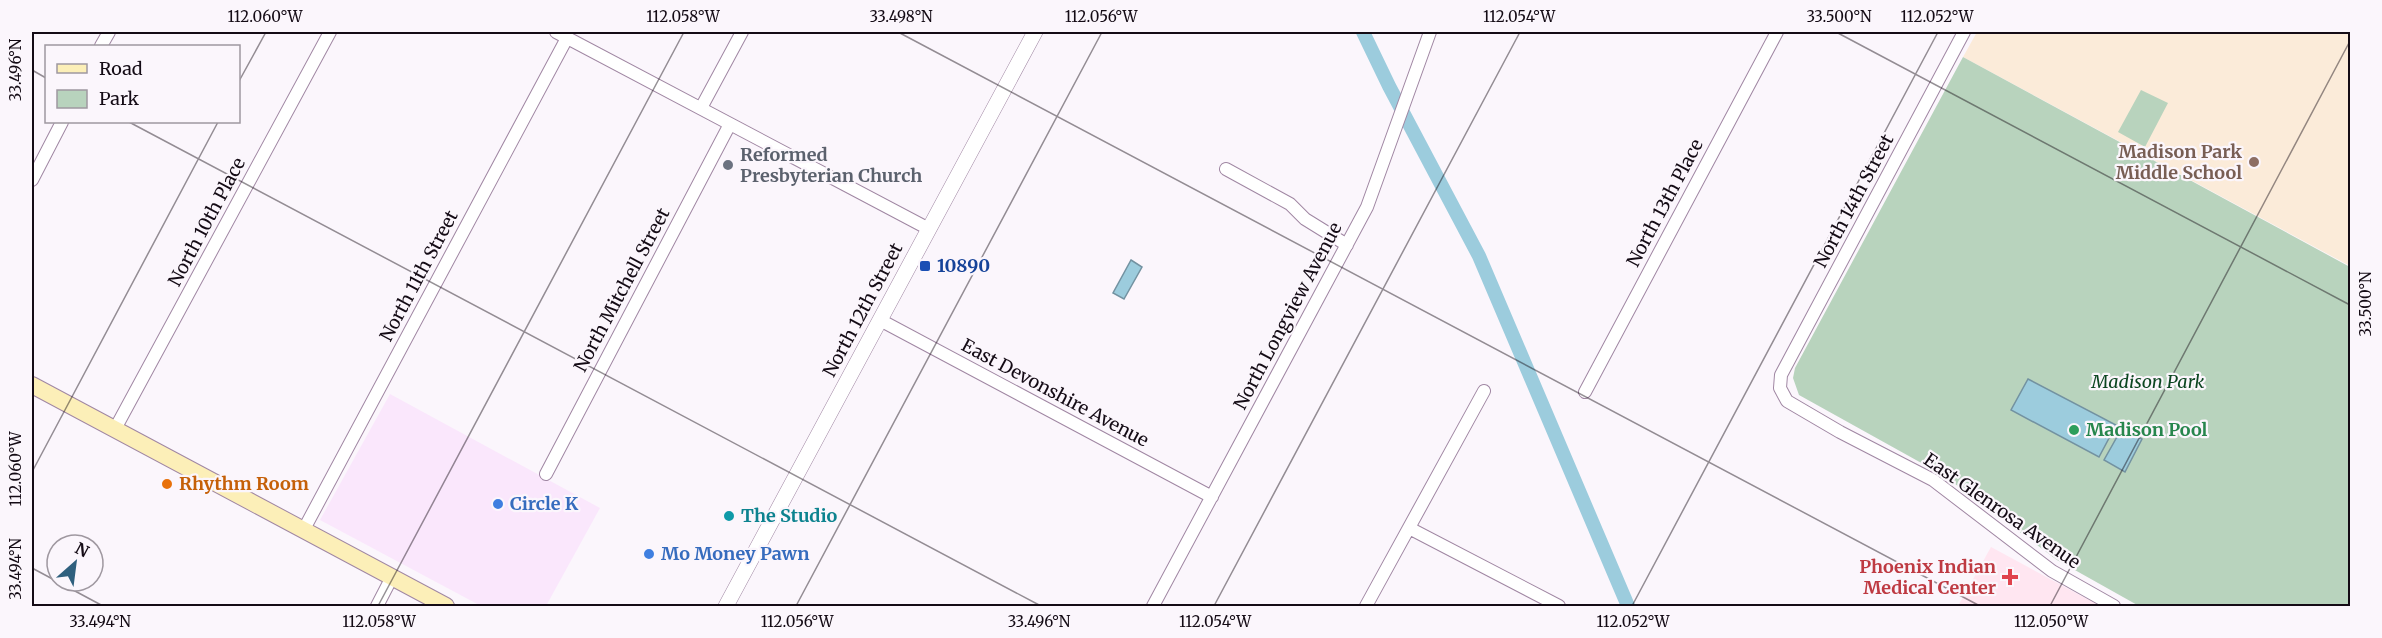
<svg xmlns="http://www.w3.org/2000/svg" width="2382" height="638" viewBox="0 0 2382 638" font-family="Merriweather,serif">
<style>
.built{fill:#fae7fc}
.education{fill:#fbebd9}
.medical{fill:#ffe6f1}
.green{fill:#b8d3bd}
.water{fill:#9cccdd;stroke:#7392a1;stroke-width:1.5}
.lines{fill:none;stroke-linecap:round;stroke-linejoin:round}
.canal{stroke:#9cccdd;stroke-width:14}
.minor-casing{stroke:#a087a3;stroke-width:14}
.tertiary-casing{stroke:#a087a3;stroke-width:16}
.secondary-casing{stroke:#a087a3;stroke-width:18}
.minor{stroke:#fff;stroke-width:12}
.tertiary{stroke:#fff;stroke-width:15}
.secondary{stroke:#fcefb8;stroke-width:16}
.ticks{fill:none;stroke:#140b15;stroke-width:1.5;stroke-opacity:0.45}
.education-dot{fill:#8d6e63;stroke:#fbf6fc;stroke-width:2}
.worship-dot{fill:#6b7280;stroke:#fbf6fc;stroke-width:2}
.transit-dot{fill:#1a4fb4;stroke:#fbf6fc;stroke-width:2}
.leisure-dot{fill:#2e9e5b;stroke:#fbf6fc;stroke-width:2}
.food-dot{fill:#e8710a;stroke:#fbf6fc;stroke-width:2}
.shop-dot{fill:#3f7fe0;stroke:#fbf6fc;stroke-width:2}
.culture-dot{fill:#0f9aa8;stroke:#fbf6fc;stroke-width:2}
.health-dot{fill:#e0444e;stroke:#fbf6fc;stroke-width:2}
.labels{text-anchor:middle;stroke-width:4.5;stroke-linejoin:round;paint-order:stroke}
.education-label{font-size:18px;font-weight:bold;fill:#785e54;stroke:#fbf6fc;text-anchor:end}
.worship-label{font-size:18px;font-weight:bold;fill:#5b616d;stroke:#fbf6fc;text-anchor:start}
.street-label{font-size:18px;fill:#140b15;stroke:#fbf6fc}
.transit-label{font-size:18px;font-weight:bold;fill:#164399;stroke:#fbf6fc;text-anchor:start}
.park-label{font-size:18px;font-style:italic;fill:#0c4621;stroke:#fbf6fc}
.leisure-label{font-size:18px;font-weight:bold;fill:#27864d;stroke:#fbf6fc;text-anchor:start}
.food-label{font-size:18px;font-weight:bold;fill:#c56008;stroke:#fbf6fc;text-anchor:start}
.shop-label{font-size:18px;font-weight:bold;fill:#366cbe;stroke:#fbf6fc;text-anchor:start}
.culture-label{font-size:18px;font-weight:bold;fill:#0d838f;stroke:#fbf6fc;text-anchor:start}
.health-label{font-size:18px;font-weight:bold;fill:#be3a42;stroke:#fbf6fc;text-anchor:end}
.neatline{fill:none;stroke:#140b15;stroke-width:2}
.ticks-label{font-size:15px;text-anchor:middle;fill:#140b15}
</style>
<rect width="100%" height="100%" fill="#fbf6fc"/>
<!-- built -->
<path class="built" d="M390 394 600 508 546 606H481L320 520Z"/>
<!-- education -->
<path class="education" d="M1977 32H2350V266L1963 57Z"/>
<!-- medical -->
<path class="medical" d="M1991 547 2100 606H1958Z"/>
<!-- green -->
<path class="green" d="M1963 57 2350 267V606H2139L2057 560 1943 475 1799 395 1793 378 1795 368Z
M2141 90 2168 103 2145 147 2118 132Z"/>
<!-- water -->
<path class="water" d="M1131 260 1142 267 1124 299 1113 293Z
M2028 379 2116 425 2099 457 2011 410Z
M2122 428 2142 439 2125 472 2104 460Z"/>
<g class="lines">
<!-- canal -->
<path class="canal" d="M1363 32 1389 86 1479 256 1628 606"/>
<defs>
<path id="minor" d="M556 32 929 229
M1964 32 1781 375 1780 388 1787 401 1840 432 1933 480 2052 571 2114 606
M101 46 109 32
M701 108 742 32
M1226 169 1290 204 1305 219 1347 245
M32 180 62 122
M880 320 1212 497
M1585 392 1777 32
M115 429 330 32
M546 474 730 124
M1409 528 1559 606
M303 531 567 38
M377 606 392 577
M1153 606 1367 207 1430 32
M1366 606 1484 391"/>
<path id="tertiary" d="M726 606 1035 32"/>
<path id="secondary" d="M32 385 446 606"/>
</defs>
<!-- minor casing -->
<use href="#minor" class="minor-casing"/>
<!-- tertiary casing -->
<use href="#tertiary" class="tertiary-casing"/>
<!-- secondary casing -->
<use href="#secondary" class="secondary-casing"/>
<!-- minor -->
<use href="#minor" class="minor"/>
<!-- tertiary -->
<use href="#tertiary" class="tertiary"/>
<!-- secondary -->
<use href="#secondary" class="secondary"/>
</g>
<!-- ticks -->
<path class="ticks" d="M898 32 1980 606M1836 32 2350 305M32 70 46 78M238 83 266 32M129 122 1041 606M32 472 218 122M32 568 103 606M378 606 684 32M796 606 1102 32M1214 606 1520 32M1632 606 1938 32M2050 606 2350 41"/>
<!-- markers -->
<circle class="education-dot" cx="2254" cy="162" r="6"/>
<circle class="worship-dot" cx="728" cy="165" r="6"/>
<rect class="transit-dot" x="919" y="260" width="12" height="12" rx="3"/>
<circle class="leisure-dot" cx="2074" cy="430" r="6"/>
<circle class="food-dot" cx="167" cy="484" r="6"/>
<g class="shop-dot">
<circle cx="498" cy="504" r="6"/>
<circle cx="649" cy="554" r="6"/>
</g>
<circle class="culture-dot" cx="729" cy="516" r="6"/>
<path class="health-dot" d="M2007 568h6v6h6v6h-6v6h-6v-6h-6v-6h6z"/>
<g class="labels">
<!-- education labels -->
<g class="education-label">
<text x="2242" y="158">Madison Park<tspan x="2242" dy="21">Middle School</tspan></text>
</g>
<!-- worship labels -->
<g class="worship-label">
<text x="740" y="161">Reformed<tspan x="740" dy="21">Presbyterian Church</tspan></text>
</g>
<!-- street labels -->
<g class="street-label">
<text transform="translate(1854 201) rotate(-62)" y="6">North 14th Street</text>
<text transform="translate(1665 203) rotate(-62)" y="6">North 13th Place</text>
<text transform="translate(207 222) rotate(-62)" y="6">North 10th Place</text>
<text transform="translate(419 276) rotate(-62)" y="6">North 11th Street</text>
<text transform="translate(622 290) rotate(-62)" y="6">North Mitchell Street</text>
<text transform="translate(863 310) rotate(-62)" y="6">North 12th Street</text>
<text transform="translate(1288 316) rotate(-62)" y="6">North Longview Avenue</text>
<text transform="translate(1055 393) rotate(28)" y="6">East Devonshire Avenue</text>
<text transform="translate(2002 511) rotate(35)" y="6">East Glenrosa Avenue</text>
</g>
<!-- transit labels -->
<g class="transit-label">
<text x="937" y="272">10890</text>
</g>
<!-- park labels -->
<g class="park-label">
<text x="2148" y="388">Madison Park</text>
</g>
<!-- leisure labels -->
<g class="leisure-label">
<text x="2086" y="436">Madison Pool</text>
</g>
<!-- food labels -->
<g class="food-label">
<text x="179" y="490">Rhythm Room</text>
</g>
<!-- shop labels -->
<g class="shop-label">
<text x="510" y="510">Circle K</text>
<text x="661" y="560">Mo Money Pawn</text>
</g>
<!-- culture labels -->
<g class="culture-label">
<text x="741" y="522">The Studio</text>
</g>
<!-- health labels -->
<g class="health-label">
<text x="1996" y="573">Phoenix Indian<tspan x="1996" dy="21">Medical Center</tspan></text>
</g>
</g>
<!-- border -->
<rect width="2382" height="638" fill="none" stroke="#fbf6fc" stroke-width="66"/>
<!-- legend -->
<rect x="45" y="45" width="195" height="78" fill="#fbf6fc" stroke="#9f98a0" stroke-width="1.5"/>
<rect x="57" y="64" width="30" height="9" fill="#fcefb8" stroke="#9f98a0" stroke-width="1.5"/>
<text x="99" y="75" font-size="18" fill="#140b15">Road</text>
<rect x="57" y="90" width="30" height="18" fill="#b8d3bd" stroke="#9f98a0" stroke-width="1.5"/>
<text x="99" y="105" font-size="18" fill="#140b15">Park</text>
<!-- north arrow -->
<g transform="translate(75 563) rotate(28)"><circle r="28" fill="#fbf6fc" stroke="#9f98a0" stroke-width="1.5"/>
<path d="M0-4.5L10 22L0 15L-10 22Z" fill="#2f607e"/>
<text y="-9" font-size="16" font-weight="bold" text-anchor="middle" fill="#140b15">N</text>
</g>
<rect x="33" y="33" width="2316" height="572" class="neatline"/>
<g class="ticks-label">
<text x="265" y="22">112.060°W</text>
<text x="683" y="22">112.058°W</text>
<text x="901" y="22">33.498°N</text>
<text x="1101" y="22">112.056°W</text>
<text x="1519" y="22">112.054°W</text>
<text x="1839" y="22">33.500°N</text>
<text x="1937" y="22">112.052°W</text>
<text transform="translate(16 70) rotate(-90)" y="5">33.496°N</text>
<text transform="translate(2366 304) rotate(-90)" y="5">33.500°N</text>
<text transform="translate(16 469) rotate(-90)" y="5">112.060°W</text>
<text transform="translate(16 569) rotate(-90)" y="5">33.494°N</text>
<text x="100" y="627">33.494°N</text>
<text x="379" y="627">112.058°W</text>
<text x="797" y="627">112.056°W</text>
<text x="1039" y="627">33.496°N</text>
<text x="1215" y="627">112.054°W</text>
<text x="1633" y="627">112.052°W</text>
<text x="2051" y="627">112.050°W</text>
</g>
</svg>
